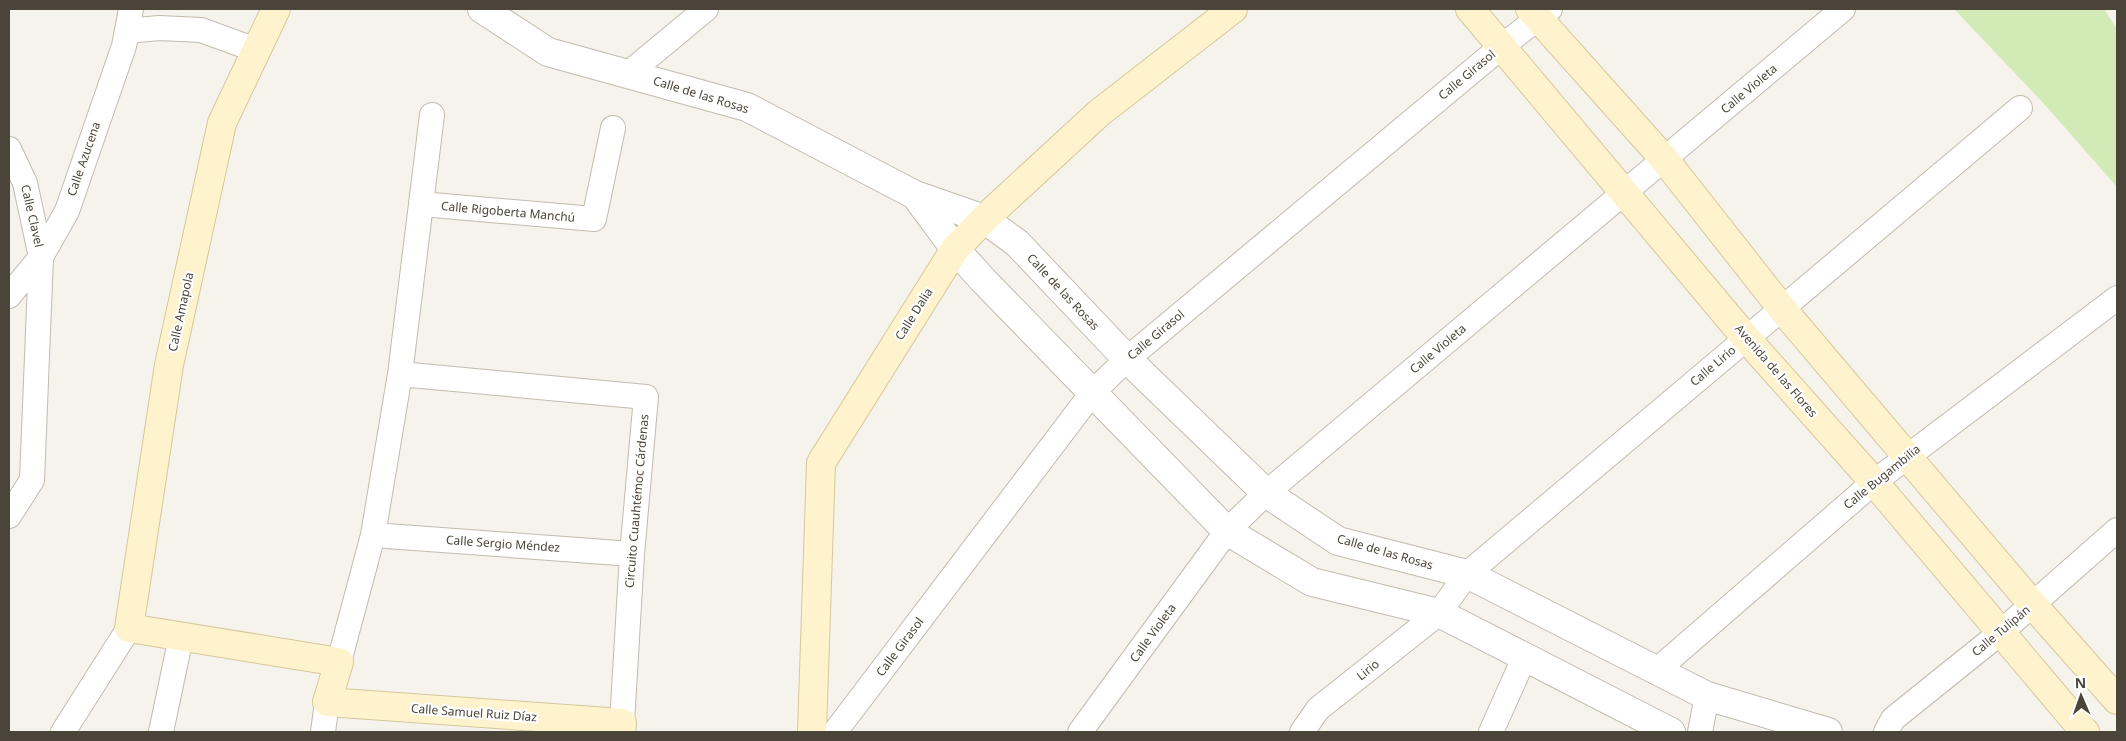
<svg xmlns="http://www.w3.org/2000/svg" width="2126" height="741" viewBox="0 0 2126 741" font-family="'Noto Sans',sans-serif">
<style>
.green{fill:#d2eab5}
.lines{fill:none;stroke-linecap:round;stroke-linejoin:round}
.minor-casing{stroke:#c2bbae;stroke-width:26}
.tertiary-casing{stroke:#c2bbae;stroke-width:30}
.secondary-casing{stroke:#d6c79b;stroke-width:30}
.minor{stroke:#fff;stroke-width:24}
.tertiary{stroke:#fff;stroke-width:28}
.secondary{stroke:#fff3cd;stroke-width:28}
.labels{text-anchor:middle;stroke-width:4.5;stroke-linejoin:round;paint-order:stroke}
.street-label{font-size:12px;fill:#4b4439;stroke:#fff}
</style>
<rect width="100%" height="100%" fill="#f6f3ec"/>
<!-- green -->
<path class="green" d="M1954 9H2104L2117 29V187L2046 106Z"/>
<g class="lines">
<defs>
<path id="minor" d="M127 31 159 28 201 30 256 50
M629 73 706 9
M9 149 25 183 41 257 32 480 9 516
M421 204 594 219 613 128
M9 296 41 257 67 211 124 46 131 9
M400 374 646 397 632 554 622 723
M373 535 632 554
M339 662 373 535 400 374 432 115
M1657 670 1874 482 2117 298
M63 732 129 628
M161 732 181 637
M323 732 327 702
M835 732 1092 393 1127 359 1501 47 1550 9
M1080 732 1227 531 1266 493 1843 9
M1302 732 1318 709 1439 613 1467 574 2020 108
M1491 732 1525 656
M1700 732 1707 696
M1886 732 1893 719 2000 633 2117 530"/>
<path id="tertiary" d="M482 9 548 52 747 107 915 195 984 219 1017 243 1127 359 1266 493 1338 541 1467 574 1707 696 1828 732
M915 195 955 249 983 280 1227 531 1312 582 1439 613 1671 732"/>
<path id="secondary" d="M276 9 222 123 169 365 129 628 339 662 327 702 622 723 621 732
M1470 9 1746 338 1874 482 2085 732
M1530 9 1665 160 1783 310 2033 605 2117 700
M812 732 821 463 955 249 984 219 1099 113 1233 9"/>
</defs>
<!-- minor casing -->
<use href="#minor" class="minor-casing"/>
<!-- tertiary casing -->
<use href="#tertiary" class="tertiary-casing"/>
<!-- secondary casing -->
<use href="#secondary" class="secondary-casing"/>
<!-- minor -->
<use href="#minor" class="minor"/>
<!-- tertiary -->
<use href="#tertiary" class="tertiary"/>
<!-- secondary -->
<use href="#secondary" class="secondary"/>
</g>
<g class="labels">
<!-- street labels -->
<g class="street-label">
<text transform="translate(1467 75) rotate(-40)" y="4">Calle Girasol</text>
<text transform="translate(1749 89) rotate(-40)" y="4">Calle Violeta</text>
<text transform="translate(701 95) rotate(17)" y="4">Calle de las Rosas</text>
<text transform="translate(84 159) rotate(-71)" y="4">Calle Azucena</text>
<text transform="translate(508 212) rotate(5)" y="4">Calle Rigoberta Manchú</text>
<text transform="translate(32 216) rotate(77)" y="4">Calle Clavel</text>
<text transform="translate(1063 292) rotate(47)" y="4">Calle de las Rosas</text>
<text transform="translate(181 312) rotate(-78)" y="4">Calle Amapola</text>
<text transform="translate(914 314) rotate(-58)" y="4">Calle Dalia</text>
<text transform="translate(1156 335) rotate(-40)" y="4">Calle Girasol</text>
<text transform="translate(1438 349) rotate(-40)" y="4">Calle Violeta</text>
<text transform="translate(1713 366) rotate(-40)" y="4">Calle Lirio</text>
<text transform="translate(1776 371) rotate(49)" y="4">Avenida de las Flores</text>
<text transform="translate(1882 477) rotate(-39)" y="4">Calle Bugambilia</text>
<text transform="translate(637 501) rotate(-85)" y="4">Circuito Cuauhtémoc Cárdenas</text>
<text transform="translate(503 544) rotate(4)" y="4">Calle Sergio Méndez</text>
<text transform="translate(1385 552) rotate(16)" y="4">Calle de las Rosas</text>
<text transform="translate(2001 631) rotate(-40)" y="4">Calle Tulipán</text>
<text transform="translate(1153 633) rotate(-54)" y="4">Calle Violeta</text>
<text transform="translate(900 647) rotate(-53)" y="4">Calle Girasol</text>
<text transform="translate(1368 670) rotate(-39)" y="4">Lirio</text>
<text transform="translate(474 713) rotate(4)" y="4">Calle Samuel Ruiz Díaz</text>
</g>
</g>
<!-- border -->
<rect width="2126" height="741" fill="none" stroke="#4b4439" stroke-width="20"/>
<!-- north arrow -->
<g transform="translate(2081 696) rotate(358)" stroke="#ffffff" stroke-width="4" paint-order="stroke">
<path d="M0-4L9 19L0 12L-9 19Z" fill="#4b4439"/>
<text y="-8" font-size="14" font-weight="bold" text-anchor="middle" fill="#4b4439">N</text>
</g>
</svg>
